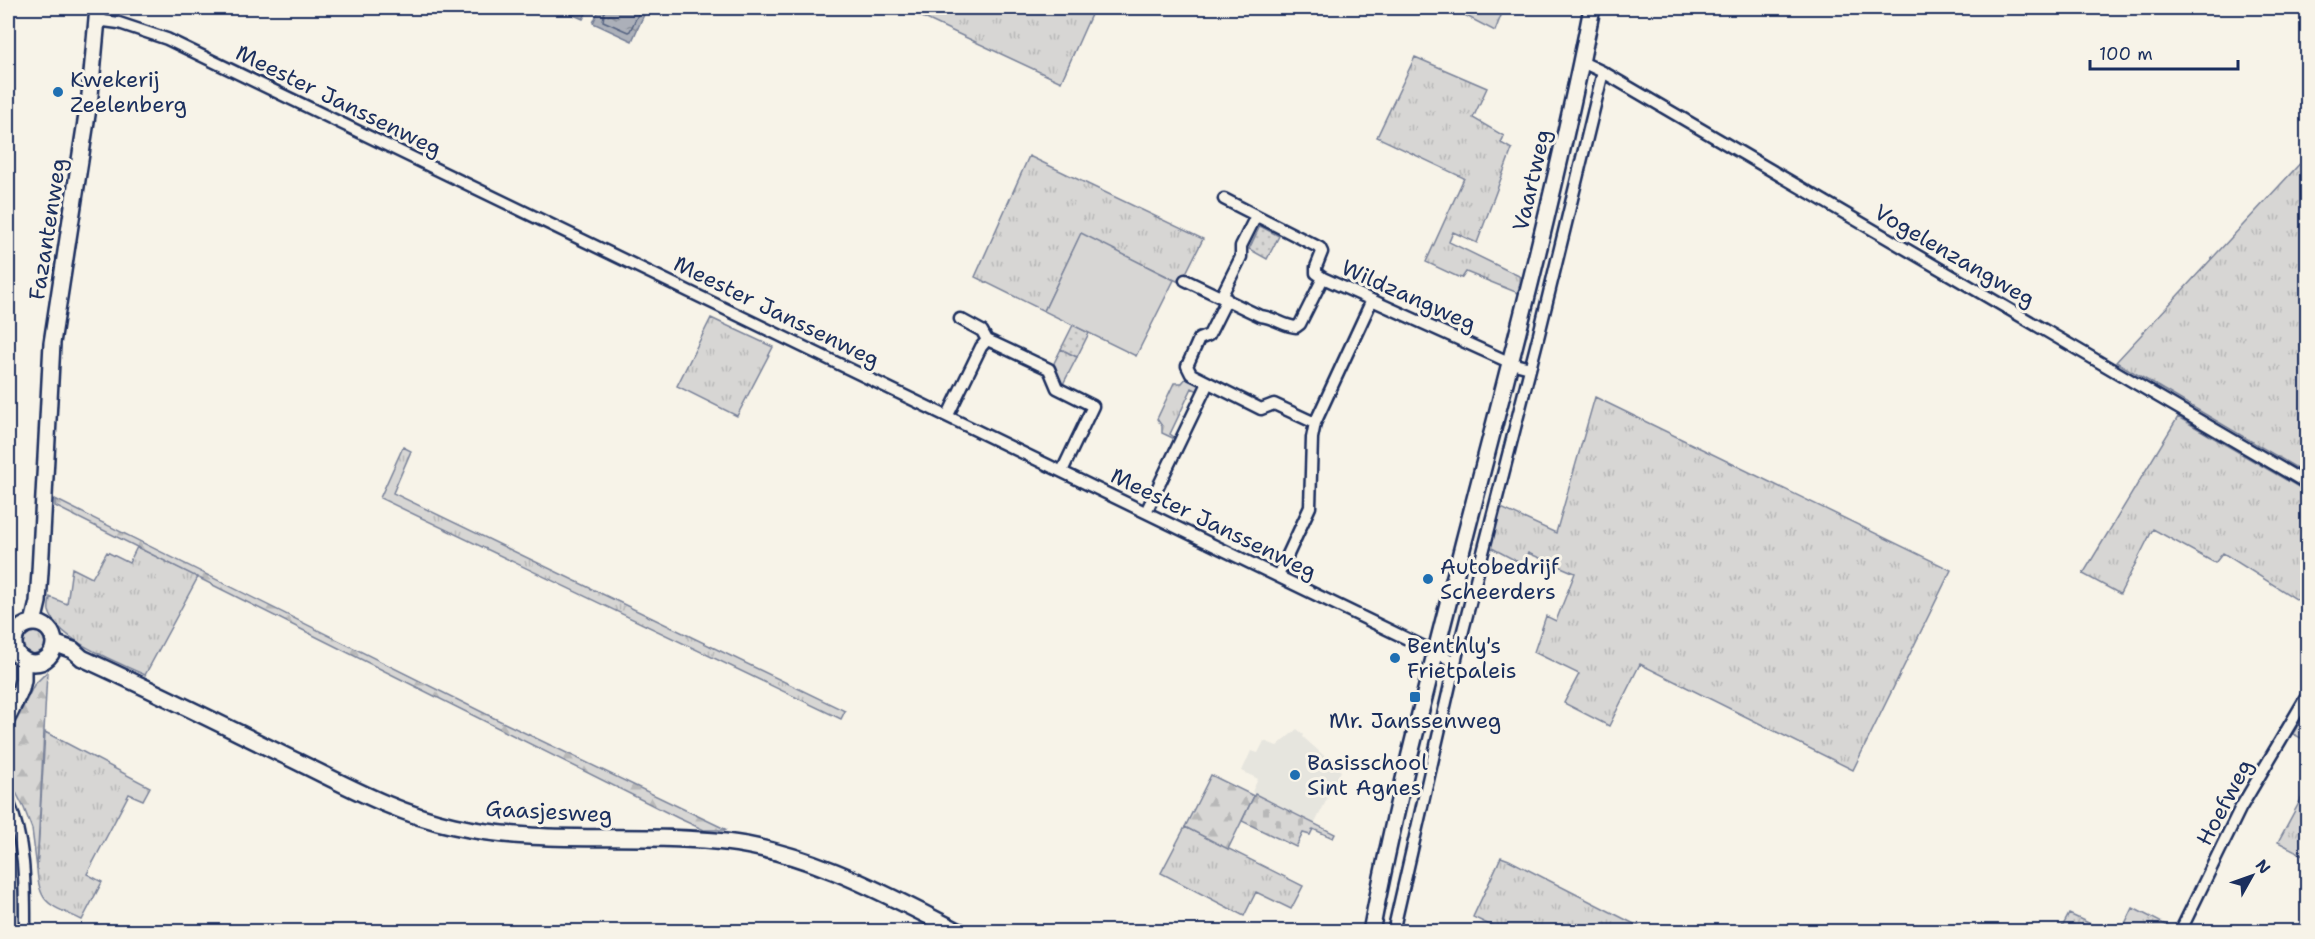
<svg xmlns="http://www.w3.org/2000/svg" width="2315" height="939" viewBox="0 0 2315 939" font-family="'Shantell Sans',sans-serif">
<style>
.built{fill:#e6e5de}
.grass{fill:url(#grass-tufts);stroke:#798299;stroke-width:1.5}
.forest{fill:url(#forest-firs);stroke:#798299;stroke-width:1.5}
.cemetery{fill:url(#cemetery-stones);stroke:#798299;stroke-width:1.5}
.park{fill:url(#park-dots);stroke:#798299;stroke-width:1.5}
.garden{fill:#d7d6d4;stroke:#798299;stroke-width:1.5}
.water{fill:url(#water-ripples);stroke:#727c95;stroke-width:1.5}
.lines{fill:none;stroke-linecap:round;stroke-linejoin:round}
.shore{stroke:#556382;stroke-width:1.5}
.street-casing{stroke:#1b2f5e;stroke-width:15}
.secondary-casing{stroke:#1b2f5e;stroke-width:20}
.street{stroke:#f7f3e8;stroke-width:10}
.secondary{stroke:#f7f3e8;stroke-width:15}
.poi-dot{fill:#1f6fb2;stroke:#f7f3e8;stroke-width:2}
.labels{text-anchor:middle;stroke-width:6;stroke-linejoin:round;paint-order:stroke}
.poi-label{font-size:22px;fill:#1b2f5e;stroke:#f7f3e8;text-anchor:start}
.street-label{font-size:22px;fill:#1b2f5e;stroke:#f7f3e8}
</style>
<defs>
<pattern id="grass-tufts" width="24" height="20" patternUnits="userSpaceOnUse" patternTransform="scale(1.5)"><rect width="24" height="20" fill="#d7d6d4"/><path d="M3 7l-1-3M5 7V3M7 7l1-3M15 17l-1-3M17 17v-4M19 17l1-3" fill="none" stroke="#b8b8b8"/></pattern>
<pattern id="forest-firs" width="22" height="20" patternUnits="userSpaceOnUse" patternTransform="scale(1.5)"><rect width="22" height="20" fill="#d7d6d4"/><path d="M5 1l3.5 6h-7zM16 11l3.5 6h-7z" fill="#b8b8b8"/></pattern>
<pattern id="cemetery-stones" width="16" height="16" patternUnits="userSpaceOnUse" patternTransform="scale(1.5)"><rect width="16" height="16" fill="#d7d6d4"/><path d="M2 7V4a2 2 0 0 1 4 0v3zM10 15v-3a2 2 0 0 1 4 0v3z" fill="#b8b8b8"/></pattern>
<pattern id="park-dots" width="8" height="8" patternUnits="userSpaceOnUse" patternTransform="scale(1.5)"><rect width="8" height="8" fill="#d7d6d4"/><path d="M2 2h.1M6 6h.1" fill="none" stroke="#b8b8b8" stroke-width="1.8" stroke-linecap="round"/></pattern>
<pattern id="water-ripples" width="26" height="14" patternUnits="userSpaceOnUse" patternTransform="scale(1.5)"><rect width="26" height="14" fill="#acb0b9"/><path d="M2 4q2-2 4 0t4 0M15 11q2-2 4 0t4 0" fill="none" stroke="#8b909a"/></pattern>
</defs>
<rect width="100%" height="100%" fill="#f7f3e8"/>
<filter id="ink" filterUnits="userSpaceOnUse"><feTurbulence type="fractalNoise" baseFrequency=".0167" numOctaves="2"/><feDisplacementMap in="SourceGraphic" scale="12" xChannelSelector="R" yChannelSelector="G"/><feConvolveMatrix kernelMatrix="1 2 1 2 8 2 1 2 1" color-interpolation-filters="sRGB"/></filter>
<g filter="url(#ink)">
<!-- built -->
<path class="built" d="M1297 729 1304 735 1303 737 1341 771 1314 825 1252 792 1258 779 1242 771 1251 751 1258 753 1264 741 1277 746Z"/>
<!-- grass -->
<path class="grass" d="M903 8H1094L1061 82Z
M1451 8H1504L1495 31Z
M1415 57 1487 88 1473 118 1504 136 1501 143 1512 149 1477 243 1453 232 1449 242 1521 277 1518 293 1466 272 1462 278 1458 277 1426 262 1464 178 1377 137Z
M1029 156 1203 239 1181 283 1081 234 1044 311 975 277Z
M2307 156V474L2116 362Z
M711 318 773 347 737 416 677 386Z
M1061 349 1077 357 1062 386 1054 363Z
M1187 377 1198 382 1201 388 1200 392 1192 388 1170 434 1177 439V440L1162 433V426L1157 419 1174 383H1182Z
M1595 397 1951 570 1853 770 1640 664 1609 726 1564 703 1579 674 1534 652 1546 616 1556 621 1575 573 1528 553 1522 564 1488 546 1497 506 1556 533Z
M2178 417 2307 492V606L2223 553 2215 563 2153 529 2120 594 2083 574Z
M403 447 411 451 393 493 845 711 841 719 380 498Z
M137 547 198 577 145 675C118 662 58 641 49 611 48 607 50 601 50 597L67 604 72 568 92 578 107 552 129 563Z
M21 643a13 13 0 1 1 26 0a13 13 0 1 1-26 0Z
M2307 709 2308 741H2307L2293 734Z
M45 732 150 787 143 800 129 794 87 874 102 882 82 920C51 905 39 906 37 869Z
M2307 788V857L2278 842Z
M8 820 16 850 21 931H8V919L10 918Z
M1185 827 1303 886 1291 909 1256 892 1244 916 1161 873Z
M1501 857 1509 860 1648 931H1502L1473 917Z
M2133 908 2170 927 2168 931H2122Z
M2069 914 2106 931H2060Z"/>
<!-- forest -->
<path class="forest" d="M55 499 494 718 727 830H704L678 818 55 506Z
M47 672 37 869 32 829 24 808 8 777V738L34 685Z
M1211 775 1254 796 1228 849 1185 827Z"/>
<!-- cemetery -->
<path class="cemetery" d="M1255 794 1335 834 1333 838 1313 829 1310 835 1303 833 1296 847 1242 821Z"/>
<!-- park -->
<path class="park" d="M1260 226 1279 236 1267 259 1249 249Z
M1073 325 1089 333 1077 357 1061 349Z"/>
<!-- garden -->
<path class="garden" d="M1081 233 1174 280 1136 356 1044 311Z"/>
<!-- water -->
<path class="water" d="M557 8H589L583 19Z
M600 8H647L632 41 593 23Z
M8 848 10 918 8 919Z"/>
<g class="lines">
<!-- shore -->
<path class="shore" d="M605 8 603 21 628 32 630 31 641 8"/>
<defs>
<path id="street" d="M96 20 119 23 167 39 1455 662
M1582 62 1603 72 2308 484
M1224 199 1320 248 1322 252 1316 267V273L1323 278 1511 363 1530 368
M1185 280 1260 316C1274 317 1283 326 1296 327L1300 324 1323 278
M1221 297 1241 257V246L1256 216
M1227 299 1209 335 1199 339 1187 366 1191 374 1261 409 1274 404 1315 423
M960 319 982 331 987 340
M948 415 981 347 987 340 994 343 1049 369 1057 388 1093 406 1062 471
M1146 512 1208 383
M1278 576 1310 507 1312 438 1315 423 1372 300
M8 801C26 842 25 888 25 932
M1393 932 1458 650 1539 334 1603 72
M2180 932 2240 809 2308 694"/>
<path id="secondary" d="M14 643a20 20 0 1 1 40 0a20 20 0 1 1-40 0Z
M33 623 38 602 40 572 52 343 90 95 98 8
M54 643 73 650 82 658C155 691 226 727 298 762 349 787 398 814 454 826 543 846 635 832 725 842 810 852 885 894 960 932
M8 716 21 689 23 680V661
M1371 932C1396 800 1431 671 1464 541 1510 364 1557 187 1592 8"/>
</defs>
<!-- street casing -->
<use href="#street" class="street-casing"/>
<!-- secondary casing -->
<use href="#secondary" class="secondary-casing"/>
<!-- street -->
<use href="#street" class="street"/>
<!-- secondary -->
<use href="#secondary" class="secondary"/>
</g>
</g>
<!-- markers -->
<g class="poi-dot">
<circle cx="58" cy="92" r="6"/>
<circle cx="1428" cy="579" r="6"/>
<circle cx="1395" cy="658" r="6"/>
<rect x="1409" y="691" width="12" height="12" rx="3"/>
<circle cx="1295" cy="775" r="6"/>
</g>
<g class="labels">
<!-- poi labels -->
<g class="poi-label">
<text x="70" y="87">Kwekerij<tspan x="70" dy="25">Zeelenberg</tspan></text>
<text x="1440" y="574">Autobedrijf<tspan x="1440" dy="25">Scheerders</tspan></text>
<text x="1407" y="653">Benthly's<tspan x="1407" dy="25">Frietpaleis</tspan></text>
<text x="1415" y="728" text-anchor="middle">Mr. Janssenweg</text>
<text x="1307" y="770">Basisschool<tspan x="1307" dy="25">Sint Agnes</tspan></text>
</g>
<!-- street labels -->
<g class="street-label">
<text transform="translate(339 100) rotate(26)" y="8">Meester Janssenweg</text>
<text transform="translate(1531 180) rotate(-77)" y="8">Vaartweg</text>
<text transform="translate(47 229) rotate(-81)" y="8">Fazantenweg</text>
<text transform="translate(1955 255) rotate(30)" y="8">Vogelenzangweg</text>
<text transform="translate(1409 295) rotate(24)" y="8">Wildzangweg</text>
<text transform="translate(777 311) rotate(26)" y="8">Meester Janssenweg</text>
<text transform="translate(1214 523) rotate(26)" y="8">Meester Janssenweg</text>
<text transform="translate(2224 802) rotate(-62)" y="8">Hoefweg</text>
<text transform="translate(549 811) rotate(3)" y="8">Gaasjesweg</text>
</g>
</g>
<!-- margin -->
<rect width="2315" height="939" fill="none" stroke="#f7f3e8" stroke-width="30"/>
<rect x="15" y="15" width="2285" height="909" fill="none" stroke="#1b2f5e" stroke-width="2" filter="url(#ink)"/>
<!-- north arrow -->
<g transform="translate(2252 876) rotate(50)" stroke="#f7f3e8" stroke-width="4.5" paint-order="stroke">
<path d="M0-4.5L10 22L0 15L-10 22Z" fill="#1b2f5e"/>
<text y="-9" font-size="16" font-weight="bold" text-anchor="middle" fill="#1b2f5e">N</text>
</g>
<!-- scale -->
<path d="M2090 60v9h148v-9" fill="none" stroke="#1b2f5e" stroke-width="3"/>
<text x="2099" y="60" font-size="18" fill="#1b2f5e" stroke="#f7f3e8" stroke-width="4.5" paint-order="stroke">100 m</text>
</svg>
